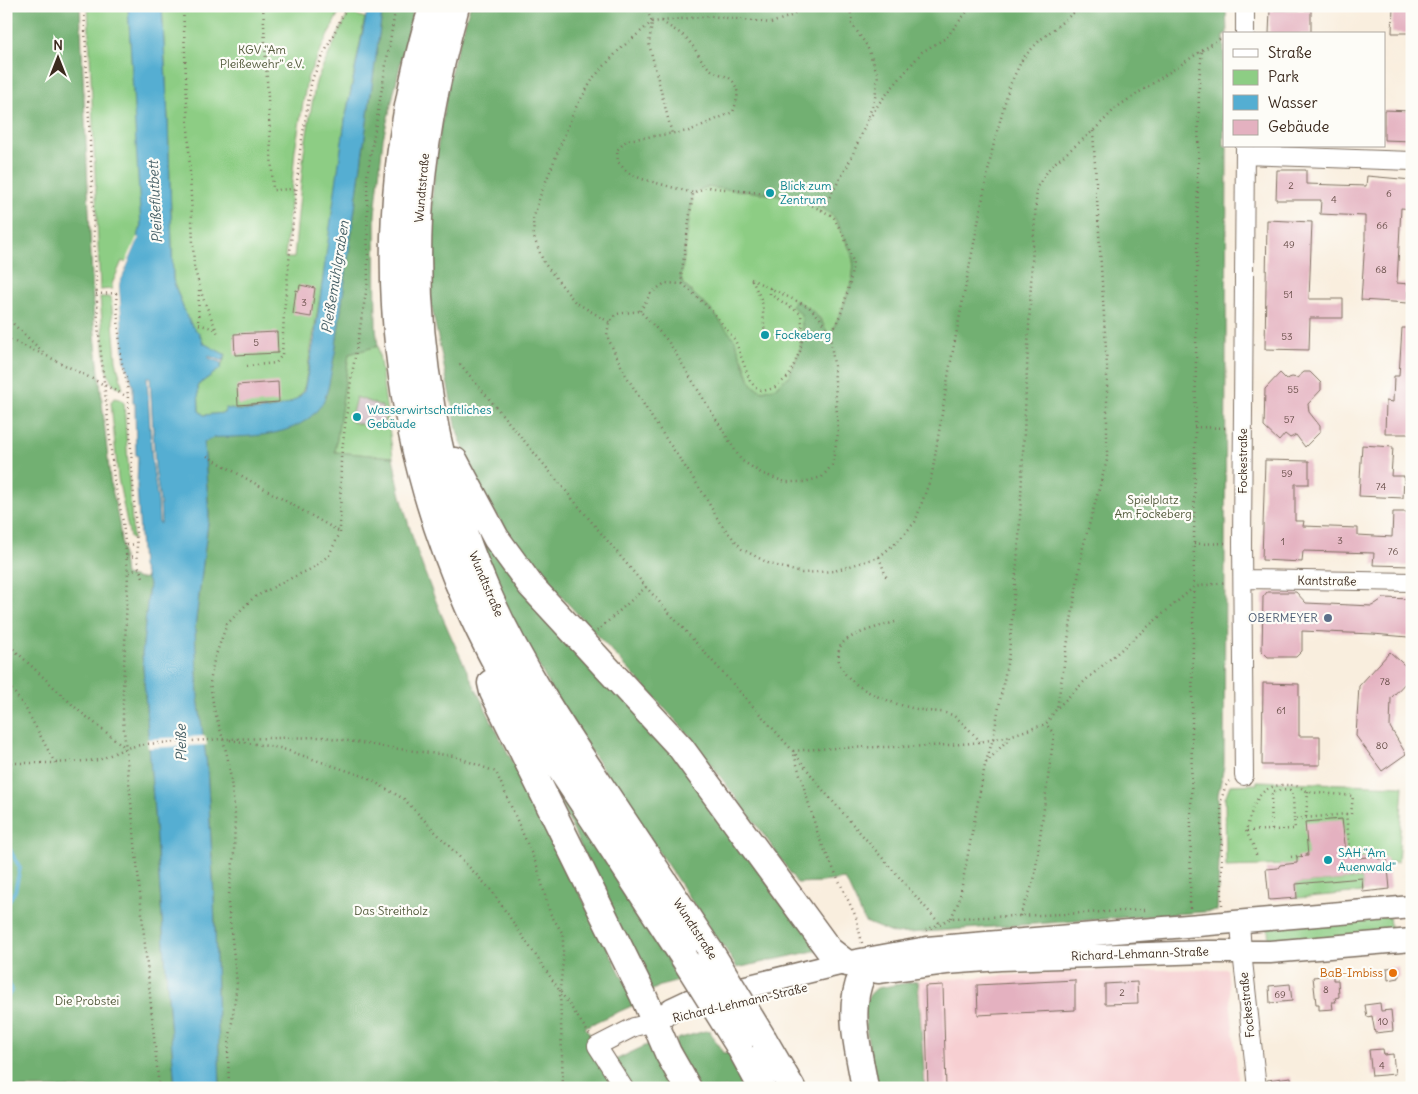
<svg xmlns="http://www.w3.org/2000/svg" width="1418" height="1094" viewBox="0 0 1418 1094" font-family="Delius,sans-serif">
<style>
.built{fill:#f7cfd2}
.industrial{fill:#d2bdc6}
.green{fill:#8dcd84;stroke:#647c51;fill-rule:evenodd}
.forest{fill:#72b072;stroke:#566d48;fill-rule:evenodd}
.water{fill:#54aed2;stroke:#486c78;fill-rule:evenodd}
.pier{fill:#f9eede}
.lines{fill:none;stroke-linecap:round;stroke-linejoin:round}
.stream{stroke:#54aed2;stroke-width:4}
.building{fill:#e4b1c0}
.minor-casing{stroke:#7e6f61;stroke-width:20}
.major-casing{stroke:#7e6f61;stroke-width:25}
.highway-casing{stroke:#7e6f61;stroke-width:29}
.path{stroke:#7e6f61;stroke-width:2.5;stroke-dasharray:1 4;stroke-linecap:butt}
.minor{stroke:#fff;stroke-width:18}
.major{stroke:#fff;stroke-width:22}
.highway{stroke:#fff;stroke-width:26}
.highway-bridge-casing{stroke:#7e6f61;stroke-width:29;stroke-linecap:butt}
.highway-bridge{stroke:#fff;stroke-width:26}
.culture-dot{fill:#0f9aa8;stroke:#fdfcf7;stroke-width:2}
.service-dot{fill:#5c6f8a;stroke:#fdfcf7;stroke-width:2}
.food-dot{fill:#e8710a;stroke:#fdfcf7;stroke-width:2}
.labels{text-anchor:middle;stroke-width:4.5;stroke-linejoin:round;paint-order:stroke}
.number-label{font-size:10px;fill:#654c46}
.park-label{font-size:12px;fill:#545b3d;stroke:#fdfcf7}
.culture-label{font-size:12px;fill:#0d838f;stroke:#fdfcf7;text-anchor:start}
.street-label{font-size:12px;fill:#3b2a1e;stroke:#fdfcf7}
.service-label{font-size:12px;fill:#4e5e75;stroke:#fdfcf7;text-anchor:end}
.food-label{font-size:12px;fill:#c56008;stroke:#fdfcf7;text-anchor:end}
.water-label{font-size:14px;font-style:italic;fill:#455f66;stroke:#fdfcf7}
</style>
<rect width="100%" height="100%" fill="#fdfcf7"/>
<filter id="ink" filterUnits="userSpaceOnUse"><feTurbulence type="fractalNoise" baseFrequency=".02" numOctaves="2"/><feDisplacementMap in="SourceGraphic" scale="10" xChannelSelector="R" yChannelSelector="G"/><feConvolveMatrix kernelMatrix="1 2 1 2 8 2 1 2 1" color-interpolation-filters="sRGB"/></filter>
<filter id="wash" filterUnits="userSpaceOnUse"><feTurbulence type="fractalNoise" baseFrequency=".0096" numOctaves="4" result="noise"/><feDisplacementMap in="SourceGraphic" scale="20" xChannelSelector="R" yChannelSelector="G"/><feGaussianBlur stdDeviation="1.12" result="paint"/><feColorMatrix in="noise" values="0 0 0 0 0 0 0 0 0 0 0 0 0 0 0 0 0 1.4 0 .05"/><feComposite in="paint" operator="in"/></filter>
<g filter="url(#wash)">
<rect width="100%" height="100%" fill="#f9eede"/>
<!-- built -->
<path class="built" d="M1227 969 1239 1088H925L918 981 1075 971Z"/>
<!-- industrial -->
<path class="industrial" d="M356 397 383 405 386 428 370 427 349 420Z"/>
<!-- green -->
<path class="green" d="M88 6H128L141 217 140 234 126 263 122 261 112 284V289L100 290Z
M162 6H342L308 76 306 85 295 150 285 258H294L304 151 315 86 317 79 349 12 365 18 345 120 327 256 305 384C300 406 278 408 258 409 247 410 237 411 226 408L224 413 204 415 199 411 198 385 220 369 226 354H223L203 343 199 333 192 326 185 313 173 280 168 119Z
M706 187C737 190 809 195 832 215 836 219 839 227 841 232 846 241 851 250 853 260 857 280 838 318 830 337L820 318 792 306 801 314 803 333 800 351 789 376 774 388 763 391 756 388 750 381 743 359 713 312 683 284 681 277 693 193Z
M100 297H111L116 360 123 389C112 385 110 380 106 369Z
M378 346 393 457 335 452 349 354ZM356 397 382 406 386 428 370 427 350 421Z
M114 398 120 399 124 403 133 540 130 538 118 478 111 402Z
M1257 781 1403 786 1398 862 1226 867 1225 798 1230 785 1257 784Z
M1362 878 1363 892 1297 898 1296 884Z
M1389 916 1391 934 1269 945 1268 928Z"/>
<!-- forest -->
<path class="forest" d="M6 6H80L94 324 110 479 119 523 125 575 141 579 147 577 149 584 142 654 175 1088H6Z
M383 6H414L383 139 375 215 376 328 378 346 349 354 335 452 393 457C411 565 463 664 512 761 554 842 595 923 636 1004L585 1027 609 1063 649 1044 676 1088H220L214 897 207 766 198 697 195 628 209 515 204 443 214 437H233L324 401 335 353Z
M470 6H1226L1227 34H1224V146H1227L1224 766 1218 795 1219 863 1217 911 895 934 865 922 845 879 822 882 797 883 764 835 689 735 535 568 506 529 480 490 458 434 431 304 430 221 436 155 452 67ZM706 187C738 191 807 194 832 215 836 219 839 226 841 231 846 240 851 250 853 260 857 280 838 318 830 336 817 315 818 312 794 300L792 306 801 314 803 333 800 351 789 376 774 388 763 391 756 388 750 381 735 340 713 312 683 284 681 277 693 193Z
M458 482 676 751 823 949 737 968 723 945H721L560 705 506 606Z
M537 753 671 959 667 960 679 981 660 986 649 992Z
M918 981 925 1088H877C873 1067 863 1024 865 1004 866 998 872 992 877 988Z
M709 1030 723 1053 728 1052 749 1088H695L674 1048 677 1039Z"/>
<!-- water -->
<path class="water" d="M128 6H162L168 119 173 280 185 313 192 326 199 333 203 343 226 355 223 361 208 356 209 358 222 363 220 369 198 385 199 411 204 415 224 413 226 408C247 414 292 411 304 391L314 341 345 120 368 6H383L335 353C332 365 329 392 323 402 305 433 265 436 233 437 221 438 213 435 204 443L209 515 195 628 198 697 207 766 214 897 220 1088H175L142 654 149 584 142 566 137 487 138 456 136 455 135 403H133V385L124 358 119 285 139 238 137 237 141 228ZM147 377H150L155 468 160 502 161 523H159L158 502 152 461Z"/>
<!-- pier -->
<path class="pier" d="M137 237 139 238 119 285 124 358 121 359 116 285Z
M205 736 207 745 148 748 147 739Z"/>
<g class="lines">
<!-- stream -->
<path class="stream" d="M6 843 20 868 15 891 6 905
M6 974 11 991 6 998"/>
</g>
<g id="blocks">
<!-- building -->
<path class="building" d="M1393 6H1412V33H1392Z
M1270 10H1311V34H1269Z
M1384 110 1412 111V141L1384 140Z
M1277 170H1306V184L1366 186 1367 176 1412 180V209L1401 208 1397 283 1409 284 1408 303 1361 300 1365 241V216L1320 214 1321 200H1276Z
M1267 220 1312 222 1309 299H1343V318H1310L1309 350 1265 349Z
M300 285 315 288 311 317 293 314 296 290 299 291Z
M1402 328H1412V434H1385L1386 401 1393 402 1394 376H1399Z
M277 332 278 353 235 355 234 334Z
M1304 372H1310L1321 383V390L1308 404 1309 412 1320 426V432L1305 447 1296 435 1290 438 1285 434 1279 441 1264 427 1265 389 1280 373 1286 379 1292 377 1297 378Z
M278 382 279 402 238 405 237 385Z
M1362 445 1393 447 1391 476H1404L1403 498 1359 496Z
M1265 460 1309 461V484H1295V521H1304L1303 526 1358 528V535L1392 537 1393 512H1412V566L1373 565 1374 553 1303 551 1302 562 1262 560Z
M1267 592H1296L1306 603 1372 606 1384 598 1412 599V634L1408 637 1373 634 1302 631V651L1296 657H1268L1262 651 1263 597Z
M1390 652 1412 672V676L1391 698 1390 727 1406 754 1382 771 1356 736 1359 686Z
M1263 683 1299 684V736H1320V765H1262Z
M1342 819 1346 852 1358 851 1359 858 1375 856 1378 859 1387 858 1390 889 1363 892 1362 878 1296 884 1297 898 1269 900 1266 869 1278 868 1280 865 1297 863V857L1308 856 1305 822Z
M1398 967 1399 978 1388 980 1387 968Z
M1333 975V980H1338L1339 997 1335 998 1336 1002H1332L1333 1009 1319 1010V1004H1316L1313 977Z
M1075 980V1010L978 1015 977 985Z
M1137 982 1138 1003 1105 1004V984Z
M1290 984 1292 1001 1270 1003 1269 986Z
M943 985 946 1088H928L925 986Z
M1380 1003 1381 1011 1391 1010 1393 1031 1375 1033 1372 1016 1367 1017 1365 1005Z
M1383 1049 1384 1055 1393 1054 1395 1074 1372 1076 1369 1050Z
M1291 1077 1292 1088H1267V1080Z"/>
</g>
</g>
<g filter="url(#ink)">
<use href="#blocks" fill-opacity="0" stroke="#7e6f61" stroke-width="1"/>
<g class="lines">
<defs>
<path id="minor" d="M1245 34V6
M1245 155 1412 161
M1243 579 1412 582
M1244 776 1242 543 1245 146
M1240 922 1242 952 1257 1088
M624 1088 597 1046 634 1027 655 1022"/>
<path id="major" d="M878 972 946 963 1000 959 1206 952H1270L1412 940
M655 1022 672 1009 689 1001 839 964 927 948 1412 907"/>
<path id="highway" d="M433 6C423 34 417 63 411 91 375 264 396 445 468 606 500 679 544 745 588 811 620 860 652 909 684 958
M456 6C437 75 422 147 419 218 413 343 436 474 486 589 518 663 563 730 608 797 642 848 676 900 710 951
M455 461 496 538 531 586 681 748 829 950 846 963
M491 683 493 692 518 742 643 995 668 1053 688 1088
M862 975C846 1010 859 1051 865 1088
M764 1040 792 1088
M739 1046 762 1088"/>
</defs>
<!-- minor casing -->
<use href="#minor" class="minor-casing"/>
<!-- major casing -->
<use href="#major" class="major-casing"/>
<!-- highway casing -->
<use href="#highway" class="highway-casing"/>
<!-- path -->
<path class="path" d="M84 6 98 324 114 479 123 522 128 573 123 690V720L159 1088
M183 6 194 267 203 298 218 334
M263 6 273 190 296 189
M645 6 652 22 649 44 672 134
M662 21C670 28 678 31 685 37 695 45 700 63 713 71 721 76 731 75 735 85 740 93 736 103 733 112L689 131 627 140 617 150 618 162 628 173 642 179 693 193
M869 119 880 102 922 52 946 38 969 9 977 6
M822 210 848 165 866 124 875 98 878 75 867 46 852 24 850 6
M751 279 809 307 820 318 830 337 834 364 838 433 832 465 822 477 804 482H785L761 473 741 460 668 341 640 311 616 314 609 322 607 336 624 372 652 418 703 493 720 523 742 549 770 564 802 573 834 571 879 557 899 540 915 522 932 474 949 371 992 151 1009 87 1023 58 1040 40 1082 6
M752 280 762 301 765 335
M770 288V294L801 314 803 333 800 351 789 376 774 388 763 391 756 388 750 381 735 340 713 312 683 284 681 277 693 193 706 187 770 194 809 204 833 216 847 243 853 262 850 283 842 311 830 337
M199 290 198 324 215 329
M116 293 121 359 127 383 138 565 143 577
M96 294 119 293
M640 311 651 293 665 283 683 284
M6 317 44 353
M609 322 575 302 544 263 534 238 533 220 540 196 575 109 594 77 620 49 652 22 710 16 771 23 791 16 804 6
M6 338 47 356 124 395H128
M460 364 646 587 793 751 822 789 940 924
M247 366 276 363 282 355 284 313 300 151 311 85 313 77 347 6
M1194 427 1227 428
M207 456 340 532
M1194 544 1228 543
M127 545 137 544
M127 557 137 556
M879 557 887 579
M129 572 139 569
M895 622C882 626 851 633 842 644 838 649 838 655 839 662 846 689 897 706 922 710 931 712 943 711 952 715 960 719 973 734 980 741
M597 631 646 587
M6 642 78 710 126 748
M6 681 26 709 55 763
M1058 707 1087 679 1194 587 1227 582
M230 740 280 748 366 777 404 799 491 890 590 1035
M6 763H55L99 760 126 748 145 744 223 739 325 737 391 748 454 756 496 772 537 866 550 913 563 934V961L560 990 563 1088
M986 763 1012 735 1046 724 1057 708 1083 547 1107 460V367L1093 131
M1346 814H1351L1353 796C1339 794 1324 794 1310 792 1305 791 1301 787 1296 786 1259 780 1254 802 1246 831L1295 829 1294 819 1346 814 1350 849
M1306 817 1308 791
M1272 830 1271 796 1274 791 1290 790 1293 795 1294 819
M1246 831 1254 847 1257 858
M1345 849H1374
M1291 857 1308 854
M1222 905 1221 801 1225 787 1230 780
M1190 908 1199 81 1202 50
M1020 916 1034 881 1054 734 1046 724
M951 918 959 901 985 765 993 739 1009 653 1019 539 1032 262 1037 187 1051 166 1093 131 1117 107 1224 36
M926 930 940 924 951 918 1020 916 1145 910
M862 943 856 917 819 838 793 751C849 745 905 749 961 744 978 743 994 739 1010 736
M229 1088 228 1052 237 984 228 903 234 853 235 815 229 764 223 739 214 709 210 683 214 660 227 624 253 598 287 580 313 568 329 555 340 533 341 458 351 380 368 281 367 176 396 6"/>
<!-- minor -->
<use href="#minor" class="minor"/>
<!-- major -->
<use href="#major" class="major"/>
<!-- highway -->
<use href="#highway" class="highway"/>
<defs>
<path id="highway-bridge" d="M710 951 764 1040
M684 958 739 1046"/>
</defs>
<!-- highway-bridge casing -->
<use href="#highway-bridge" class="highway-bridge-casing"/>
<!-- highway-bridge -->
<use href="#highway-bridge" class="highway-bridge"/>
</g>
</g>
<!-- markers -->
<g class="culture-dot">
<circle cx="770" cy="193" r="5"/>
<circle cx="765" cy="335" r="5"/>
<circle cx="357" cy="417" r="5"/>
<circle cx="1328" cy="860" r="5"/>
</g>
<circle class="service-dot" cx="1328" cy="618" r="5"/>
<circle class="food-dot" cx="1393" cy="973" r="5"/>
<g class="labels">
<!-- number labels -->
<g class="number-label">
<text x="1291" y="189">2</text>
<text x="1389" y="197">6</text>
<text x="1334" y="203">4</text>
<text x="1382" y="229">66</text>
<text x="1289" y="248">49</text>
<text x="1381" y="273">68</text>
<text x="1288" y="298">51</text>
<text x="304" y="306">3</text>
<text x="1287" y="340">53</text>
<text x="256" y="346">5</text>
<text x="1293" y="393">55</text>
<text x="1289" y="423">57</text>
<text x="1287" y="477">59</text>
<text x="1381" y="490">74</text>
<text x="1340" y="544">3</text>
<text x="1283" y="545">1</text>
<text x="1393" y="555">76</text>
<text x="1385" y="685">78</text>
<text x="1281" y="714">61</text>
<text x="1382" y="749">80</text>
<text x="1326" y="993">8</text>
<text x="1122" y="996">2</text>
<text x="1280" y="998">69</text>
<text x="1383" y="1025">10</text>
<text x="1382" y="1069">4</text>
</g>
<!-- park labels -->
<g class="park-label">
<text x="262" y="54">KGV "Am<tspan x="262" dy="14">Pleißewehr" e.V.</tspan></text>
<text x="1153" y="504">Spielplatz<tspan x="1153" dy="14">Am Fockeberg</tspan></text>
<text x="391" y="915">Das Streitholz</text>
<text x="87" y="1005">Die Probstei</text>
</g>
<!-- culture labels -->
<g class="culture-label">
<text x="780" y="190">Blick zum<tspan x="780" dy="14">Zentrum</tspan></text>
<text x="775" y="339">Fockeberg</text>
<text x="367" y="414">Wasserwirtschaftliches<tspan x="367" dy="14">Gebäude</tspan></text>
<text x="1338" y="857">SAH "Am<tspan x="1338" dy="14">Auenwald"</tspan></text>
</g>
<!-- street labels -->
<g class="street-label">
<text transform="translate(422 188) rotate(-85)" y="4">Wundtstraße</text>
<text transform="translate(1243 461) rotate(-90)" y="4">Fockestraße</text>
<text transform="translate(1327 581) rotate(1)" y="4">Kantstraße</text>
<text transform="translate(486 584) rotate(67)" y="4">Wundtstraße</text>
<text transform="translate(695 929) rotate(57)" y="4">Wundtstraße</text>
<text transform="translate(1140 954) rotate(-2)" y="4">Richard-Lehmann-Straße</text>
<text transform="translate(740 1003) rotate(-13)" y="4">Richard-Lehmann-Straße</text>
<text transform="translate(1247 1005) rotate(-96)" y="4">Fockestraße</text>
</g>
<!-- service labels -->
<g class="service-label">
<text x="1318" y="622">OBERMEYER</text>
</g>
<!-- food labels -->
<g class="food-label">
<text x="1383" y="977">BaB-Imbiss</text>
</g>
<!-- water labels -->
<g class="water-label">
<text transform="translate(155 202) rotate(-93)" y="5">Pleißeflutbett</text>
<text transform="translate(335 277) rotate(-81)" y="5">Pleißemühlgraben</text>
<text transform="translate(181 743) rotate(-91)" y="5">Pleiße</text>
</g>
</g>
<!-- margin -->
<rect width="1418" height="1094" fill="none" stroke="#fdfcf7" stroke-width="25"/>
<!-- legend -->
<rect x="1223" y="32" width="162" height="115" fill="#fdfcf7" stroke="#afa8a0"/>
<rect x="1233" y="49" width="25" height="8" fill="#ffffff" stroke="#afa8a0"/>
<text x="1268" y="58" font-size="15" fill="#3b2a1e">Straße</text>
<rect x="1233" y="70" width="25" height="15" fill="#8dcd84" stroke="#afa8a0"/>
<text x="1268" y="82" font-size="15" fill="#3b2a1e">Park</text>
<rect x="1233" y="95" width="25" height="15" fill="#54aed2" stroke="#afa8a0"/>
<text x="1268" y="108" font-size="15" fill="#3b2a1e">Wasser</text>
<rect x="1233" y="120" width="25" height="15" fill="#e4b1c0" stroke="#afa8a0"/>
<text x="1268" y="132" font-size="15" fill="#3b2a1e">Gebäude</text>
<!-- north arrow -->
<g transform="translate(58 58)" stroke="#fdfcf7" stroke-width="4" paint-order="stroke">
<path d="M0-4L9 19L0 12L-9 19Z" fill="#3b2a1e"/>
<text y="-8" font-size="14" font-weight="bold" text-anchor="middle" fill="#3b2a1e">N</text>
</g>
</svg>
